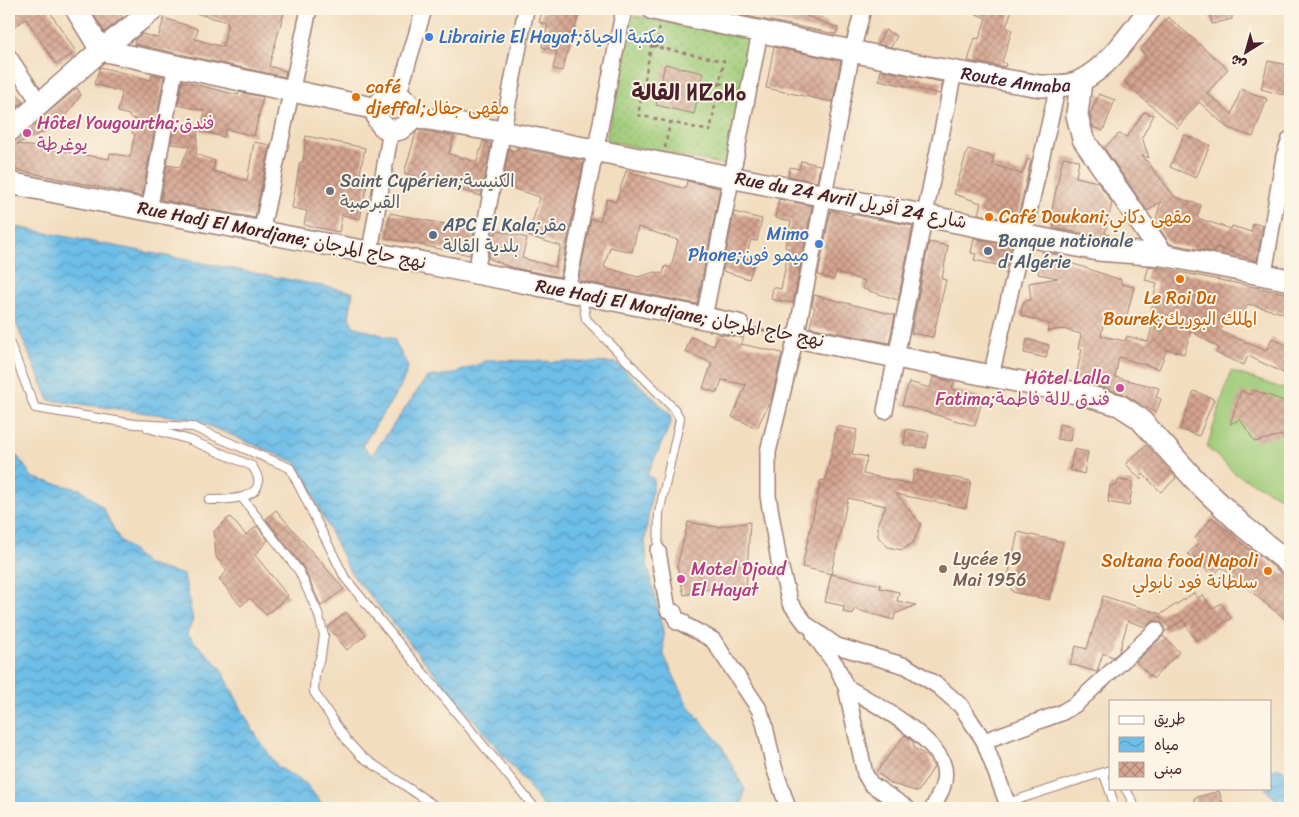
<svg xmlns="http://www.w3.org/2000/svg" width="1299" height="817" viewBox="0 0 1299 817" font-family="Sriracha,'Playpen Sans Arabic','Noto Sans Tifinagh',sans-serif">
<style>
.garden{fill:url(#garden-dots);stroke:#757652}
.pitch{fill:#a0cc7a;stroke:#757652}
.water{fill:url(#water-waves);stroke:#5c6e8a}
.building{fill:url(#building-cross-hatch);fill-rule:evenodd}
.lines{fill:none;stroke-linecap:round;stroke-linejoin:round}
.lane-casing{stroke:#9e7e75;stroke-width:10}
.street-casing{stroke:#9e7e75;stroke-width:18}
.secondary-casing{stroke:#9e7e75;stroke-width:24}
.path{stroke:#9e7e75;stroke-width:2.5;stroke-dasharray:4 4;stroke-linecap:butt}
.lane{stroke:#fff;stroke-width:8}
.street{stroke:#fff;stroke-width:15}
.secondary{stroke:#fff;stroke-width:21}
.shop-dot{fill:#3f7fe0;stroke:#fcf5e5;stroke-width:2}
.food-dot{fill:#e8710a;stroke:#fcf5e5;stroke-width:2}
.hotel-dot{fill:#d1479c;stroke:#fcf5e5;stroke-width:2}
.worship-dot{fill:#6b7280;stroke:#fcf5e5;stroke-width:2}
.service-dot{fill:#5c6f8a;stroke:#fcf5e5;stroke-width:2}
.education-dot{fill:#8d6e63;stroke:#fcf5e5;stroke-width:2}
.labels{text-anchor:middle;stroke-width:4;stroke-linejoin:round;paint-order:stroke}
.shop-label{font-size:18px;fill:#366cbe;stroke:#fcf5e5;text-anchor:start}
.street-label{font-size:18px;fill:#4a1f2b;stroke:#fcf5e5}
.food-label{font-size:18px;fill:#c56008;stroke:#fcf5e5;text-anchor:start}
.hotel-label{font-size:18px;fill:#b23c85;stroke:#fcf5e5;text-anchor:start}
.worship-label{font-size:18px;fill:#5b616d;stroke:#fcf5e5;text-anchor:start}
.service-label{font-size:18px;fill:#4e5e75;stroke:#fcf5e5;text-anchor:start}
.education-label{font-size:18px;fill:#785e54;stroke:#fcf5e5;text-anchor:start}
.district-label{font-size:22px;font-weight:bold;fill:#4a1f2b;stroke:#fcf5e5}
</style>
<defs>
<pattern id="garden-dots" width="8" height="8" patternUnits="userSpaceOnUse" patternTransform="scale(1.25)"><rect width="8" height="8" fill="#a0cc7a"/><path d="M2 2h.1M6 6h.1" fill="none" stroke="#8baf6a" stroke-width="1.8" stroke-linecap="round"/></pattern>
<pattern id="water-waves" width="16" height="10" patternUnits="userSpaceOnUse" patternTransform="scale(1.25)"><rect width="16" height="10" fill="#6dbee8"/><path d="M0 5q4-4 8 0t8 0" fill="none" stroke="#5c9abc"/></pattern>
<pattern id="building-cross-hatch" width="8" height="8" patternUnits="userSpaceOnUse" patternTransform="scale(1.25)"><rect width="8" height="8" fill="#d5a591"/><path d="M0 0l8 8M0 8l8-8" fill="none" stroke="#af8677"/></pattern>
</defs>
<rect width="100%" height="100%" fill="#fcf5e5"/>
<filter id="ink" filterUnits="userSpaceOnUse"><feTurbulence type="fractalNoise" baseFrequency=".02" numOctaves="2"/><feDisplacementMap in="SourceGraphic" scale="10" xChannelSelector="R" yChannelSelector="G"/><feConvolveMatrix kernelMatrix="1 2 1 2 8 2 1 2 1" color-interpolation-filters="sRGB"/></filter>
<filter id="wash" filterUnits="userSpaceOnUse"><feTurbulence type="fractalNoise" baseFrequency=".0096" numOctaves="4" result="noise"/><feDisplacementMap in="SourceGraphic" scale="20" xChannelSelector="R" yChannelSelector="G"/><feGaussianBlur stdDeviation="1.12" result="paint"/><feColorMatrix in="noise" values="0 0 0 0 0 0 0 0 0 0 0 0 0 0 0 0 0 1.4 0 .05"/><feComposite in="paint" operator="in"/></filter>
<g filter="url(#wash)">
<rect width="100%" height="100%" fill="#f2ddbf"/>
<!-- garden -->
<path class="garden" d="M630 15 755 40 730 166 606 141Z"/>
<!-- pitch -->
<path class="pitch" d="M1231 371 1290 391V502L1236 474 1207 447Z"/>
<!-- water -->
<path class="water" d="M16 227 353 292 349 317 353 326 394 339 408 367 401 386 362 446 372 455 427 377 453 374 489 360 617 363 670 414 671 423 647 475 654 479 645 539 647 563 663 630 664 655 687 704 721 745 745 790 741 808H544L528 785 350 572 297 463 193 419 49 400 9 307V272Z
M9 453 18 457 33 478 82 490 103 508 119 539 148 565 184 575 193 620 187 634 220 667 251 727 277 766 306 784 325 808H9Z
M1277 767 1290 773V808H1285L1266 790 1265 788H1270V772Z"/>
<g id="blocks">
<!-- building -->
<path class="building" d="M9 9H48L76 52 56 64 26 19 9 30Z
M90 9H115L123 17 104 32Z
M191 9H285L269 66 286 71 285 77 134 44 135 40 142 34 158 38 164 18 198 29 195 39 223 47 228 22 191 12Z
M543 9H572L580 11 562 71 553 69 557 51 542 47 548 25 539 22Z
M726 9H789L838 28 836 34 726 12Z
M965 9H1012L1006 27 1012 30 1002 62 1006 64 1005 67 968 61 975 38 979 39 986 18Z
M1209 9H1232V19L1212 24Z
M1168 17 1228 69 1207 93 1232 114 1241 89 1267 99 1253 137 1228 128 1199 102 1177 128 1124 82 1146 56 1140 50Z
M885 30 897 36 891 47 878 44Z
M774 47 841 61 833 102 766 88Z
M1268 61 1288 65 1283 95 1261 89Z
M665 64 703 73 694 114 656 105Z
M100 67 151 80 152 74 164 76 142 196 12 169V143L77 88 81 95 59 125 17 144 109 159 110 153 130 157 135 134 132 133 135 119 129 117V115L118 112 122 92 94 84Z
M881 70 942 82 940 94 879 80Z
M182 81 238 95 239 92 263 97 254 136 226 129 224 137 201 131 205 111 178 105Z
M9 83 23 102 9 113Z
M1099 94 1115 100 1103 131 1093 127 1090 114Z
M1144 112 1154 115 1142 137 1149 158 1142 155 1175 197 1201 205 1197 218 1231 229 1232 226 1251 232 1253 223 1263 226 1257 261 1216 247 1214 252 1170 244 1155 222 1161 201 1148 211 1104 148 1119 134 1127 137Z
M174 127 198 129 196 154 215 161 213 171 247 181 254 142 270 145 255 218 161 200 167 165 180 167 190 146 171 144Z
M417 130 454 136 449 154 477 162 483 141 491 144 481 196 404 173Z
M1184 135 1210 145 1196 178 1170 167Z
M306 136 365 148 360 173 369 175 360 219 342 215 339 232 304 225 307 211 292 208 300 162H303Z
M518 148 584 161 560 277 510 267 488 258 493 233 496 234 497 230 527 238 522 258 555 267 561 246 528 236 540 197 502 185 509 149 516 152Z
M968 149 994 157 992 164 1022 174 1028 159 1031 160 1017 221 978 214 981 203 954 194Z
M1063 157 1079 160 1076 177 1098 182 1112 203 1105 233 1109 235 1108 238 1053 228 1054 225 1049 223Z
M801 161 820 165 817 182 788 176 790 167 799 169Z
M626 171 685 189 687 181 720 188 697 304 581 281 579 277 591 219 600 221 607 199 616 202ZM638 227 678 240 671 268 665 266 663 274 655 272 638 277 604 267 610 247 632 252Z
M779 199 812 206 793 303 771 299 773 287 781 289 789 248 785 247 791 221 775 218Z
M831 210 851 216V214L913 226 898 300 863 289 865 281 836 272 834 280 818 275Z
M734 212 762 219 757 241 751 240 745 258 755 261 749 279 723 271Z
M390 213 474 230 470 255 386 238Z
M974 238 1012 246 1006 267 974 260 976 254 971 253Z
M929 242 948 246 942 279 946 280 933 337 911 333Z
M1042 252 1063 256 1062 260 1121 280V284L1134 287 1126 319 1105 314 1101 336 1125 341 1127 336 1148 342 1156 312 1151 311 1157 283 1145 280 1149 266 1290 294V315L1248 304 1242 316 1233 311 1220 331 1266 351 1272 338 1290 347V376L1248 356 1244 365 1216 353 1219 348 1191 331 1184 354 1167 349 1159 369 1119 357 1115 377 1159 388 1156 397 1161 399 1156 413 1123 393 1075 380 1082 349H1078L1081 334 1063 329 1047 331 1049 324 1020 315 1024 301 1031 300 1029 283 1058 278 1038 274Z
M814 295 895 315 889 343 810 327 815 307 812 306Z
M718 334 744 338 741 344 782 353 772 397 757 428 732 417 746 385 722 380 717 393 703 388 712 363 685 352 691 337 714 346Z
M1027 339 1049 345 1046 358 1024 353Z
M933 377 954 382 952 389 983 398 975 426 902 405 909 382 930 388Z
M1253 390 1290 403V448L1281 435 1255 442 1240 419 1230 424 1241 391 1251 395Z
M1194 391 1214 399 1199 436 1180 429Z
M1059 424 1072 427 1070 441 1057 439Z
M837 426 857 430 852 454 867 457 863 474 912 484 914 470 971 481 966 508 896 494 921 524 913 543 902 550 888 547 878 537V522L886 506 848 498 831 574 881 585 880 588 899 592 897 601 916 605 895 614 894 620 854 609 853 614 843 612 844 606 825 602 831 574 802 567 821 480 825 481Z
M906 429 929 433 926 448 904 445Z
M1146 445 1176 478 1161 492 1142 473 1141 480 1126 464Z
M1074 449 1088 452 1084 474 1070 470Z
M1118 480 1133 482 1129 506 1108 502 1110 485 1117 486Z
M276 510 344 589 321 606 304 568 266 519Z
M230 517 246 535 257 526 268 540 255 555 288 596 266 615 250 598 241 606 219 579 227 571 216 557 214 531Z
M1212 517 1251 551 1252 549 1282 574 1290 576V623L1221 567 1215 574H1211L1188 554 1199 542 1195 538Z
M688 522 717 527 750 522 746 590 718 587 684 595 677 566Z
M1018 532 1063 542 1049 600 1013 592 1007 581Z
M1194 593 1197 598 1203 595 1212 609 1221 603 1231 618 1196 641 1183 620 1165 632 1163 624 1158 621H1153L1146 627 1128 621 1119 652 1113 657 1103 653 1097 672 1070 664 1076 646 1087 649 1103 596 1161 614Z
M346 612 366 635 347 650 328 627Z
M1163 636 1179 652 1153 679 1136 662Z
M905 735 913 742 914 748 927 756 934 767 918 792 892 784 876 772Z
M1219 791 1224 808H1197L1194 798Z"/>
</g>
</g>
<g filter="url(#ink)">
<use href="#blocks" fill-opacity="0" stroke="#9e7e75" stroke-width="1"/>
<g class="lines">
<defs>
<path id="lane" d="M582 295 586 319 675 410 680 419 659 513 658 551
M9 341 35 408 135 424 193 427 290 468 345 578 535 808
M148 428 190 440 252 466C275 499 229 500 209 500
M243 499 299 571 318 613 324 635 321 655 315 673 314 692 347 741 361 756 438 808
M1103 772 1112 797 1113 808
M1125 788 1133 802 1134 808
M1007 803 1110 770"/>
<path id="street" d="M863 9 852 52 796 337 768 452V496L779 561 790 603 806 624 837 646 906 666 938 686 961 706 984 741 1009 808
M9 57 39 102
M398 96 424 9
M149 211 176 64
M261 233 309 9
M370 251 391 130
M476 272 526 9
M1264 274 1284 156 1290 139
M567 291 624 9
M704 318 760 32
M991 376 1058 86
M885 411 954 72
M658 551 668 610 674 612 677 622 682 621 685 625 713 640 759 709 764 722 774 767 788 808
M814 635 836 665 846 687 865 774 871 784 907 808
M846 687C871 701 939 738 944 768 947 783 939 795 933 808
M984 741 1061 713 1076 704 1156 630"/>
<g id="secondary">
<path d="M76 9 101 50 377 109"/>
<path id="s1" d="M653 9 927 67 1040 86C1053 86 1070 87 1082 80 1111 65 1130 33 1150 9"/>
<path d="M1081 81 1077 115 1083 139 1163 255"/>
<circle cx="394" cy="113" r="17"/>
<path d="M412 116 503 132 1098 250 1163 255 1290 280"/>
<path d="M9 131 101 50 154 9"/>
<path d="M9 183C252 231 495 275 738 325"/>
<path d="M796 337 1081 394 1119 405 1139 418 1198 483 1243 526 1290 564"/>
</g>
</defs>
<!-- lane casing -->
<use href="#lane" class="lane-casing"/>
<!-- street casing -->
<use href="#street" class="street-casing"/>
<!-- secondary casing -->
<use href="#secondary" class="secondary-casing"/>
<!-- path -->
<path class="path" d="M651 46 724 61 710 131 638 115Z
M656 47 660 26
M719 83 735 87
M665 148 670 123
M754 328 780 334"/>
<!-- lane -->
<use href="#lane" class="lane"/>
<!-- street -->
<use href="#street" class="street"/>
<!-- secondary -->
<use href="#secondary" class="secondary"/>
</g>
</g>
<!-- markers -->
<g class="shop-dot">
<circle cx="429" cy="37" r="5"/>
<circle cx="819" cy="244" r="5"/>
</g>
<g class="food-dot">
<circle cx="356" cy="97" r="5"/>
<circle cx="989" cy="217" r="5"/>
<circle cx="1180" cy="279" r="5"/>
<circle cx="1268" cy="571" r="5"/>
</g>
<g class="hotel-dot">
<circle cx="27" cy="133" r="5"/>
<circle cx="1120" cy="388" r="5"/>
<circle cx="681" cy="579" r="5"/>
</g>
<circle class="worship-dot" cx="330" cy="191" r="5"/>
<g class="service-dot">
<circle cx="433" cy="235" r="5"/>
<circle cx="988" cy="251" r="5"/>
</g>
<circle class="education-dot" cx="943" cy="569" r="5"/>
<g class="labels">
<!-- shop labels -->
<g class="shop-label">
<text x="439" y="43">Librairie El Hayat;مكتبة الحياة</text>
<text x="809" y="240" text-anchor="end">Mimo<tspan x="809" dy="21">Phone;ميمو فون</tspan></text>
</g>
<!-- street labels -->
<g class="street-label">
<text dy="6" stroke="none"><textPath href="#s1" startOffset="370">Route Annaba</textPath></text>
<text transform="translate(851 200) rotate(11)" y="6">Rue du 24 Avril شارع 24 أفريل</text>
<text transform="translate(282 235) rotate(11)" y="6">Rue Hadj El Mordjane; نهج حاج المرجان</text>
<text transform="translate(680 313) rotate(11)" y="6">Rue Hadj El Mordjane; نهج حاج المرجان</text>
</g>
<!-- food labels -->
<g class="food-label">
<text x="366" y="93">café<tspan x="366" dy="21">djeffal;مقهى جفال</tspan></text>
<text x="999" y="223">Café Doukani;مقهى دكاني</text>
<text x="1180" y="304" text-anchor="middle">Le Roi Du<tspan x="1180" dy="21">Bourek;الملك البوريك</tspan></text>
<text x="1258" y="567" text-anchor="end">Soltana food Napoli<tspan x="1258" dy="21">سلطانة فود نابولي</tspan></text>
</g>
<!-- hotel labels -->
<g class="hotel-label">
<text x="37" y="129">Hôtel Yougourtha;فندق<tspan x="37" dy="21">يوغرطة</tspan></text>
<text x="1110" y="384" text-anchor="end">Hôtel Lalla<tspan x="1110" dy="21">Fatima;فندق لالة فاطمة</tspan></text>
<text x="691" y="575">Motel Djoud<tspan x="691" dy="21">El Hayat</tspan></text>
</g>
<!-- worship labels -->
<g class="worship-label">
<text x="340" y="187">Saint Cypérien;الكنيسة<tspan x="340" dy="21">القبرصية</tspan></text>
</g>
<!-- service labels -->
<g class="service-label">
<text x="443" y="231">APC El Kala;مقر<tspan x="443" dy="21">بلدية القالة</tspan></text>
<text x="998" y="247">Banque nationale<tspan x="998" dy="21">d'Algérie</tspan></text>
</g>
<!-- education labels -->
<g class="education-label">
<text x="953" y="565">Lycée 19<tspan x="953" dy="21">Mai 1956</tspan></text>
</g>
<!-- district labels -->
<g class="district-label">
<text x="689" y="100">القالة ⵍⵇⴰⵍⴰ</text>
</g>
</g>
<!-- margin -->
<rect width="1299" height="817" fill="none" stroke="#fcf5e5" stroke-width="30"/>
<!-- legend -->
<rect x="1109" y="700" width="162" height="90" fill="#fcf5e5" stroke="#b59f9b"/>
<rect x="1119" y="716" width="25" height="8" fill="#ffffff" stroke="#b59f9b"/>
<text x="1154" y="724" font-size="15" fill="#4a1f2b">طريق</text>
<rect x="1119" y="737" width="25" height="15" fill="url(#water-waves)" stroke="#b59f9b"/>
<text x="1154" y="750" font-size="15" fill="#4a1f2b">مياه</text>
<rect x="1119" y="762" width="25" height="15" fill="url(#building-cross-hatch)" stroke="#b59f9b"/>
<text x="1154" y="774" font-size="15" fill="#4a1f2b">مبنى</text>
<!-- north arrow -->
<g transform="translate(1246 52) rotate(217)" stroke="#fcf5e5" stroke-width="4" paint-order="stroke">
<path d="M0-4L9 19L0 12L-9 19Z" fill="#4a1f2b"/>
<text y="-8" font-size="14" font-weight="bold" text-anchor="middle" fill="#4a1f2b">ش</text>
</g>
</svg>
